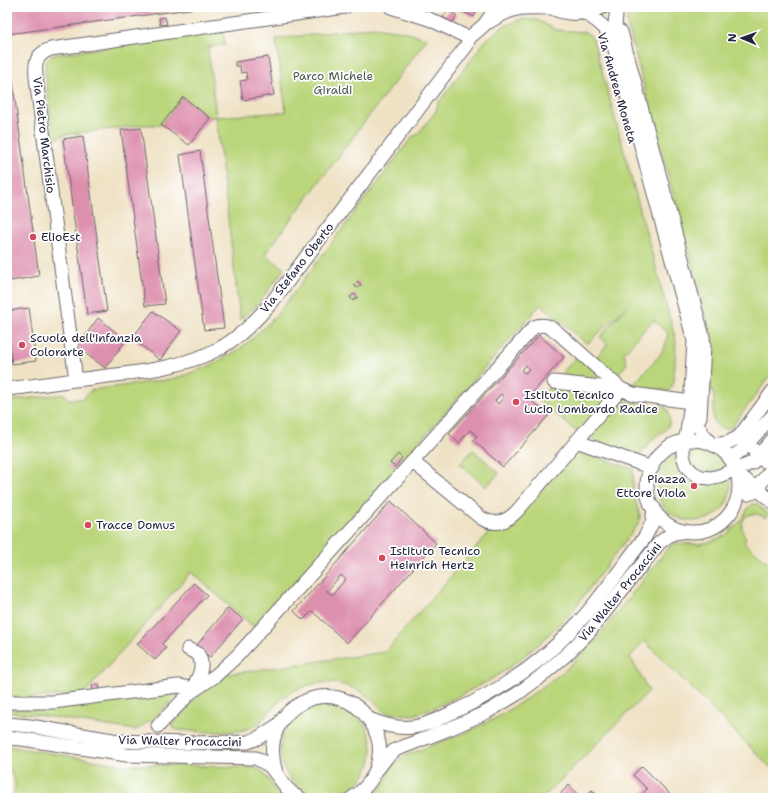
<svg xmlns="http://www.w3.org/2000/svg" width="780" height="805" viewBox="0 0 780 805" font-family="'Shantell Sans',sans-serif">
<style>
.green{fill:#bad57a;stroke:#6e7c5a}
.building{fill:#dd8fae;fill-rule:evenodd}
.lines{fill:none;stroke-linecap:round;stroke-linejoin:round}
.minor-casing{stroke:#6a656b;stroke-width:15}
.minor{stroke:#fff;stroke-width:13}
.poi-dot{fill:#d1495b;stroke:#fff;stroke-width:1.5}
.labels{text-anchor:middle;stroke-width:3.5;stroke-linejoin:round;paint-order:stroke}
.park-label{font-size:12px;fill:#50584e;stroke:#fff}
.street-label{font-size:12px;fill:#22223b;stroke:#fff}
.poi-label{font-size:12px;fill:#22223b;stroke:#fff;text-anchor:start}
</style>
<rect width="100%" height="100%" fill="#fff"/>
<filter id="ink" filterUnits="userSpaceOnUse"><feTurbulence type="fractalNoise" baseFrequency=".025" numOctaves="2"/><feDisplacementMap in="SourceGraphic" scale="8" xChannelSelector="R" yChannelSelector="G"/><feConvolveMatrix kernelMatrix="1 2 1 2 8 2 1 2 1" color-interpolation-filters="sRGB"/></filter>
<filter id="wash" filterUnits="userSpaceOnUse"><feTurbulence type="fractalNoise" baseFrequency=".012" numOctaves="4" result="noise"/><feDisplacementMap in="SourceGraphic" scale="16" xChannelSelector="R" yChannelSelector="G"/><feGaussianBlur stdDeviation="0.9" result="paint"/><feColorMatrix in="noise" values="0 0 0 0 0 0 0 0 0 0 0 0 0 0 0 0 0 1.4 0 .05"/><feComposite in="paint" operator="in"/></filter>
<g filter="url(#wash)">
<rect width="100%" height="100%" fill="#efe2c4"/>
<!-- green -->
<path class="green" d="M629 7H773V372L731 428C723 431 716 426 713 420L714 395 713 392 710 388 713 342 628 27 627 20Z
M521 19 537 20 556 30 585 32 591 36 594 42 676 341 674 382 669 391 631 387 660 355 665 346 668 333 653 320 624 353 627 364 615 377 595 359 608 344 600 337 628 305 587 344 541 304 255 628 191 572 84 694 7 699V401L65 394 69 399H83L91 390 165 380 180 377 209 366 238 350 250 341 276 316 413 136 417 135 436 111 438 103 486 40 502 27Z
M373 27 403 31 427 39 265 254 284 269 257 305 240 319 216 117 210 118 183 97 161 125H143L64 135 54 139 45 70 46 61 52 55 223 31 225 45 208 47 216 117 286 112 276 39Z
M577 356 611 385 556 380Z
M552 384 615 391 578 433 538 400Z
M620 400 666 407C668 413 671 416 669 424 667 431 658 434 653 439 648 443 642 455 637 457L600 444 590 437V435Z
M693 447C708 448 721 454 728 469L709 473 693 466 687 448Z
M473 450 499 473 486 487 460 464Z
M577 450 633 469V494L640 515 639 523 570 614 540 643 509 668 490 680 441 705 414 715 388 713C382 711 380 707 376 703 368 696 358 689 348 686 322 678 293 685 275 706 267 714 261 724 250 728 233 735 196 731 177 730L172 727 173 724 201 693 221 675 385 652 492 529 512 522Z
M679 450 685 471 730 475C740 537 649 534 658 479 660 466 668 457 679 450Z
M753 504H757L768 514 765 518C749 506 735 522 746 538L744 543 773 566V770L644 641 630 657 649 691 543 798H372L383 785 393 764 404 756 467 732 498 717 527 698 563 672 591 646 669 547 676 543 700 544 709 542 726 535 740 522 749 507Z
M179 693 152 721C145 721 142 729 134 730L31 714 7 712V708L35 710Z
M280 750a46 46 0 1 1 92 0a46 46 0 1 1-92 0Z
M7 746 123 765H180L256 768 264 773 281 798H14L15 783 11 772 7 766Z"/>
<g id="blocks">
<!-- building -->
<path class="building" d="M7 7H197V8L8 34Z
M271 7H278V9L272 10Z
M453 7H479L474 17Z
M449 10 457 16 452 23 443 17Z
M165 17 167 24 160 25 159 18Z
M7 40 39 276 10 281 7 261Z
M268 57 274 95 243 100 240 81 247 80 246 72 241 73 240 66H235V62Z
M183 97 210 118 189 145 161 125Z
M141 128 165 304 145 306 121 130Z
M83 136 107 311 87 314 63 139Z
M200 151 224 328 204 330 180 155Z
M358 281 361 285 357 288 354 285Z
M354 294 358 297 353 301 350 297Z
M29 308 36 361 12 364 7 329V311Z
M153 311 181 331 160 360 132 338Z
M98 318 126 340 105 368 77 347Z
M539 335 564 357 528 398 549 415 503 467 473 440 477 436 470 430 459 443 449 434ZM526 365 529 369 525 373 521 370ZM501 394 504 397 498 404 495 400Z
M398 454 402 458 395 467 390 463Z
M391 501 436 543 347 643 312 611 303 620 294 611ZM341 575 346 579 332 595 327 591Z
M194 583 207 595 162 644 166 648 155 660 137 644Z
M228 608 243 619 210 657 196 646Z
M99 685 100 691 93 693 92 686Z
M642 766 674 798H644L641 795 647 789 633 775Z
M569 785 579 796 577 798H556Z
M592 790 601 798H588L587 796Z"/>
</g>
</g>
<g filter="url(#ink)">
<use href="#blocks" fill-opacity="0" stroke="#6a656b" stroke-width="1"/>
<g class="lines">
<defs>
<path id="minor" d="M391 7 429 19 469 38
M550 7C566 16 587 15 603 7
M617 7 615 24 619 42
M585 13C605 26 607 28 615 50L694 341 690 409 687 432 683 446V456L686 465 692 472 701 477 710 478 719 476 752 463 773 439
M489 22C514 6 522 7 551 8
M621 32 703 337 704 345 700 417
M76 380 37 86C35 69 32 55 51 49L345 7
M554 382 621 389 633 394 683 401
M7 389C35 386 64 381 92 378 136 372 183 369 222 347 242 335 257 319 272 302L467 45 469 38 484 25 497 7
M696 407C695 425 700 431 711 444
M647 486a46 46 0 1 1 92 0a46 46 0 1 1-92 0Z
M576 441 652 468
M713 445 727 443 739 437 773 391
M754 450C757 460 763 462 773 461
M728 456 735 455 741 451 773 415
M737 473 773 502
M748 494 754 492 773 467
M188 649 198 654C206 666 197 680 191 692L215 676 237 656 534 327C543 323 548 326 556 331L621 389 518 510C508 521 496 527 481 518L413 462
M7 702H53L178 686 185 687 191 692 158 726
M369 719C383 725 398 729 413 727 427 725 441 718 453 712 500 691 544 661 578 623 603 596 623 565 645 537L652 523 654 508
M7 724 30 726 118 741 186 743 248 742 258 738 278 725
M7 738 22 739 127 755 256 758 270 766 286 787 294 795 300 798
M376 771 387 757 395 750 449 729 487 712 517 694 540 677 567 654 588 633 659 543 671 534 686 531
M276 772C255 707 335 669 370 721 377 732 381 744 379 756 377 775 368 788 352 798"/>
</defs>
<!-- minor casing -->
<use href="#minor" class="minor-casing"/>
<!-- minor -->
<use href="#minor" class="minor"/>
</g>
</g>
<!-- markers -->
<g class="poi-dot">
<circle cx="33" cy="237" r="4"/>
<circle cx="22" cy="345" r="4"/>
<circle cx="516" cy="402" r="4"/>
<circle cx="694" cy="486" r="4"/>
<circle cx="88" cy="525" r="4"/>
<circle cx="382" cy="558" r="4"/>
</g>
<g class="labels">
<!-- park labels -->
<g class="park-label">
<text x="333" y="80">Parco Michele<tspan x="333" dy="14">Giraldi</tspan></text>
</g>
<!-- street labels -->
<g class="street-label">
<text transform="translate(617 88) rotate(74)" y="4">Via Andrea Moneta</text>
<text transform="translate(44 135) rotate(83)" y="4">Via Pietro Marchisio</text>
<text transform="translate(297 268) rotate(-52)" y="4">Via Stefano Oberto</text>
<text transform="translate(620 592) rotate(-51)" y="4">Via Walter Procaccini</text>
<text transform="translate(180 741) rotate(1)" y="4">Via Walter Procaccini</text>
</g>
<!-- poi labels -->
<g class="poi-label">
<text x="41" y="241">ElioEst</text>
<text x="30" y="342">Scuola dell'infanzia<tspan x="30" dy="14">Colorarte</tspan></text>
<text x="524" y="399">Istituto Tecnico<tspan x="524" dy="14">Lucio Lombardo Radice</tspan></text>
<text x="686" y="483" text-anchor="end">Piazza<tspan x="686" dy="14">Ettore Viola</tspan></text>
<text x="96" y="529">Tracce Domus</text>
<text x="390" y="555">Istituto Tecnico<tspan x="390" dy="14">Heinrich Hertz</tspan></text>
</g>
</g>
<!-- margin -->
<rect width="780" height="805" fill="none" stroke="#fff" stroke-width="24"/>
<!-- north arrow -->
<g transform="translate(742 38) rotate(272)" stroke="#ffffff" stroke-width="3" paint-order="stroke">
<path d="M0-3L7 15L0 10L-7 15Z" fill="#22223b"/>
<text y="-6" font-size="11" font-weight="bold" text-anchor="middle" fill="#22223b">N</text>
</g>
</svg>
